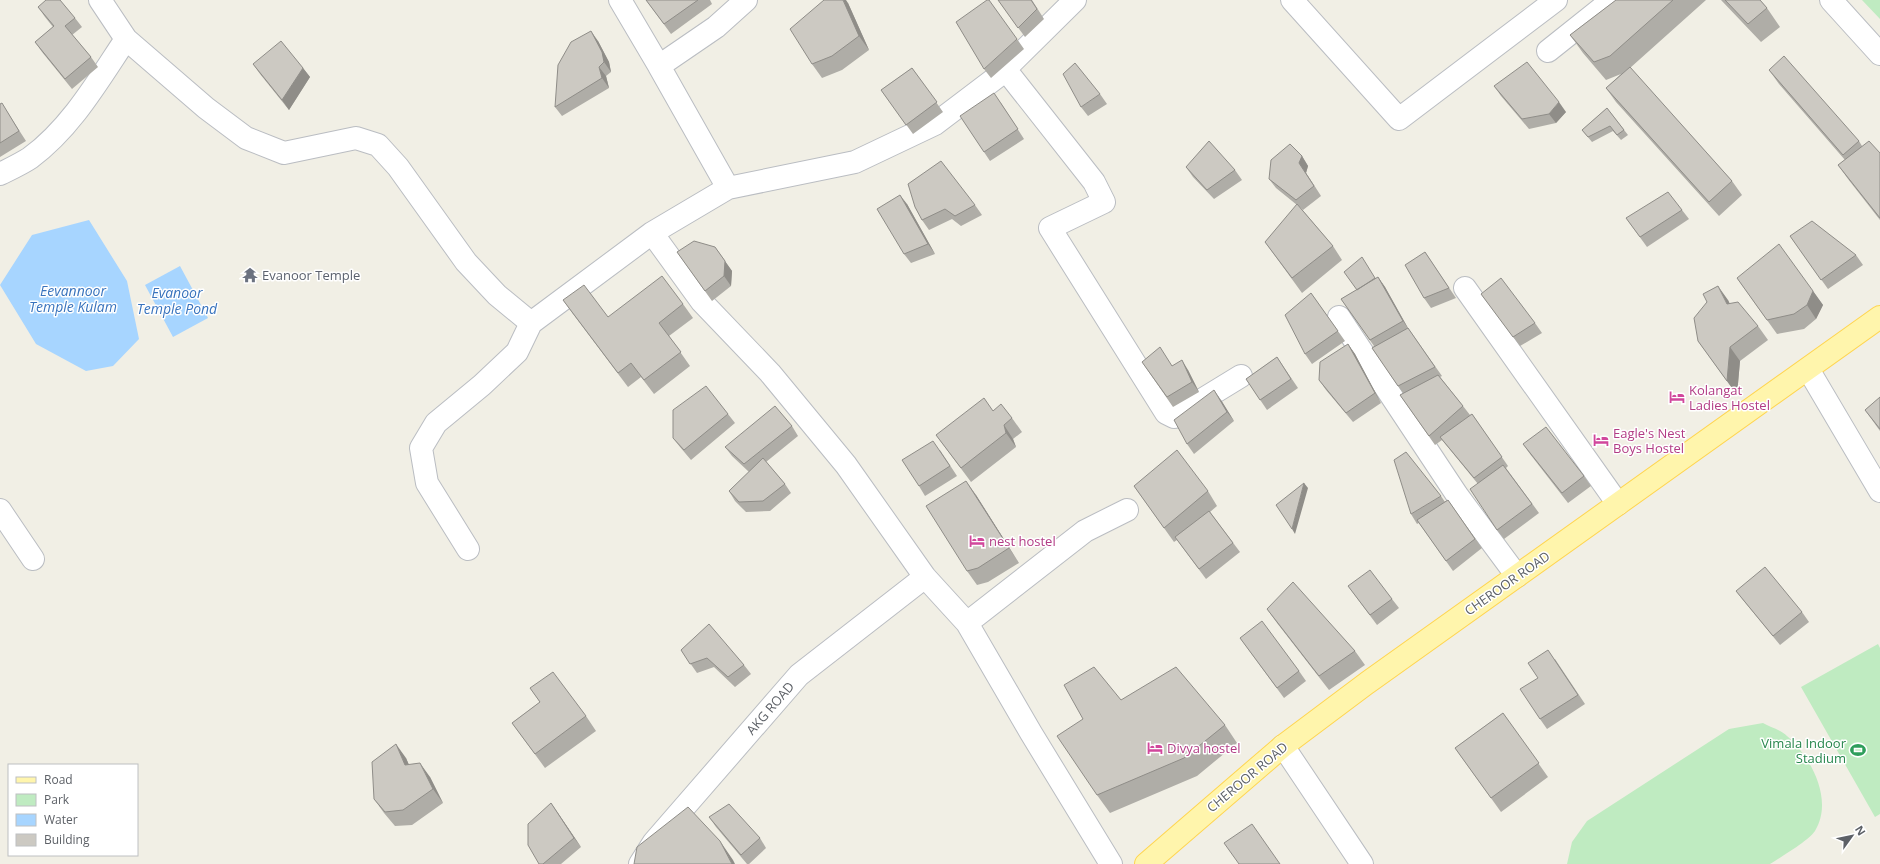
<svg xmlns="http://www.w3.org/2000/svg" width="1880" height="864" viewBox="0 0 1880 864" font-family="'Open Sans',sans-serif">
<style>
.green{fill:#bfebc1}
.water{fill:#a7d5ff}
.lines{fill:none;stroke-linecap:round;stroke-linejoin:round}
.minor-casing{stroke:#babdc2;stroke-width:24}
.major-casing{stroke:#ffd550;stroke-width:24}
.minor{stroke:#fff;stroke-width:22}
.major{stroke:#fff5ac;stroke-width:22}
.wall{fill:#afada7}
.shaded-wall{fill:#8f8d88}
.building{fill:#ccc9c2;stroke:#8f8d88}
.labels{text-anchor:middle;stroke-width:3;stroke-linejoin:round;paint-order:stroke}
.worship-label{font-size:13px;fill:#5b616d;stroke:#fff;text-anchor:start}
.hotel-label{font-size:13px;fill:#b23c85;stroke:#fff;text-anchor:start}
.street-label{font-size:13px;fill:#5d6167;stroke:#fff}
.leisure-label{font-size:13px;fill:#27864d;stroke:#fff;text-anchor:end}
.water-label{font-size:14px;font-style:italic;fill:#3873bd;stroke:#fff}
</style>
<rect width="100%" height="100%" fill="#f1efe5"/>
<!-- green -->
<path class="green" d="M1862 0H1880V19Z
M1878 644 1880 648V814L1875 817 1801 687Z
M1763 723C1770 727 1781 730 1787 736 1811 757 1834 800 1815 831 1808 841 1781 857 1770 864H1567L1572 842 1587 821 1729 729Z"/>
<!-- water -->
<path class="water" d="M89 220 127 281 139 339 113 366 86 371 36 344 0 285 32 235Z
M180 266 208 318 173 337 145 285Z"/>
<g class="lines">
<defs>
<path id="minor" d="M100 0 126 39
M620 0 659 66
M1292 0 1399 119 1556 0
M1831 0 1880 54
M1548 51 1612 0
M1005 69 1094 182 1104 202 1050 228 1166 413 1174 417 1241 376
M0 174C10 169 21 164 30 158 71 128 98 81 126 39L206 108 246 138 284 153 356 138 378 145 398 167 466 262 497 295 531 323 652 233 702 302 770 373 846 465 925 577 967 623 1031 733 1111 864
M728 188 855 162 935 124 997 77 1075 0
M652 233 728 188 659 66 716 27 746 0
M1465 288 1618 504
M1339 317 1457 495 1517 576
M1808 369 1880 491
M0 510 33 559
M468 549 427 483 421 448 436 423 482 385 517 352 531 323
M967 623 1085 531 1127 510
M1283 746 1362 864
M640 864 654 842 799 675 925 577"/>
<path id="major" d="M1146 864 1283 746 1367 683 1880 317"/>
</defs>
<!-- minor casing -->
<use href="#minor" class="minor-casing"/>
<!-- major casing -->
<use href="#major" class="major-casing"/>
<!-- minor -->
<use href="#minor" class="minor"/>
<!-- major -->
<use href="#major" class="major"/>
</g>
<!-- wall -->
<path class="wall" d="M646 0H710L712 4 671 34Z
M998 0H1032L1044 19 1025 37Z
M1616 0H1706L1630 68 1732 181 1742 195 1719 216 1616 102 1606 88 1621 74 1606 80 1583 53 1570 35Z
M1721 0H1760L1767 8 1780 27 1761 42Z
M848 3 869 50 842 70 822 78 812 64Z
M38 7 75 18 82 27 72 35 91 57 98 67 72 89 42 52 35 42 53 27 45 17Z
M1017 39 1024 49 991 78 984 69Z
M598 41 609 62 611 72 606 76 609 88 562 116 555 107Z
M253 64 303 68 310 77 289 110 260 74Z
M912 68 943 112 913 134 881 90Z
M1769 70 1859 141 1862 146 1880 153V220L1848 179 1838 165 1845 160 1779 84Z
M1494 86 1566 112 1556 123 1529 129 1501 96Z
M1100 94 1107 104 1088 116 1081 107Z
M1001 103 1024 139 990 161 984 152Z
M0 104 8 113 26 141 0 157Z
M1607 108 1628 135 1621 140 1613 131 1592 142 1582 130Z
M1302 156 1308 166 1306 173 1321 196 1303 210 1299 206 1333 246 1342 260 1302 293 1265 242 1297 205 1276 188 1269 179Z
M1186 167 1235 170 1242 180 1214 199 1193 177Z
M907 204 935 254 911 263 904 254Z
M975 205 982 215 961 226 952 219 929 230 922 220 915 207Z
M1682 210 1689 219 1647 247 1626 218Z
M1790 236 1856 255 1863 265 1828 289Z
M677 252 722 257 732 271 731 286 712 301Z
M1425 252 1456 298 1431 308 1424 298Z
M1378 277 1385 287 1408 328 1442 376 1440 377 1463 406 1470 415 1472 414 1508 466 1506 468 1539 513 1504 539 1497 530 1478 484 1447 446 1442 440 1435 445 1400 395 1403 393 1372 348 1374 346 1341 299Z
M1737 278 1813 291 1823 305 1816 319 1804 329 1777 334Z
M1311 293 1345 341 1312 364 1305 354Z
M1481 294 1535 323 1542 333 1520 346Z
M563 300 608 317 683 304 693 318 669 336 690 366 654 394 641 377 628 387 573 314Z
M1728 300 1729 303 1758 326 1768 340 1740 361 1737 395 1698 341Z
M1348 344 1355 354 1381 403 1353 422 1326 390 1319 380Z
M1277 357 1298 388 1267 410 1246 379Z
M1142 362 1173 366 1188 370 1199 392 1173 407Z
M1880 397V431L1865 410Z
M1221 400 1234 421 1194 454 1187 444Z
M993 411 1012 418 1022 432 1013 439 1016 447 971 482 936 435Z
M728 414 735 423 691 460 680 447 673 438Z
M792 426 798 436 766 462 785 484 791 493 770 511 746 512 735 501 729 491 749 472 732 456 725 447Z
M1523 444 1584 476 1591 486 1568 503 1530 454Z
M940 450 957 476 925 496 919 486Z
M1134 486 1208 491 1217 506 1210 512 1240 552 1206 579 1177 540 1174 542Z
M976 495 1019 563 988 582 977 585 967 571Z
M1441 496 1445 502 1448 500 1482 548 1453 571 1419 523 1417 524 1411 514Z
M1348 586 1392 599 1399 608 1377 625Z
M1736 591 1802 612 1809 622 1780 645 1743 600Z
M1267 609 1355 651 1365 665 1329 690 1277 623Z
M1240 638 1299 671 1306 681 1284 698Z
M681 650 744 665 751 674 735 687 714 667 697 673Z
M1555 659 1585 704 1547 729 1540 719 1538 678Z
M530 688 586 716 596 731 545 768 512 723 540 702Z
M1121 700 1225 725 1237 743 1197 776 1110 813 1097 795Z
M1503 713 1548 777 1501 812 1455 748Z
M406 758 409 765 430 777 443 803 412 825 395 826 384 813 374 799Z
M551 803 581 847 561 864H539Z
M709 817 760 838 766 848 749 864H747L716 827Z"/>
<!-- shaded-wall -->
<path class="shaded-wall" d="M843 0H846L848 3 869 50 859 36Z
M591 31 598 41 609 62 611 72 604 62Z
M599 67 606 76 609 88 602 78Z
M303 68 310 77 289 110 282 100Z
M1559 102 1566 112 1556 123 1549 114Z
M1302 156 1308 166 1306 173 1321 196 1299 163Z
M900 195 907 204 935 254 928 244Z
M715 247 732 271 731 286 724 276Z
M1378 277 1385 287 1409 330 1403 321Z
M1718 286 1728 300 1737 318 1727 304Z
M1813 291 1823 305 1816 319 1807 305Z
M1348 344 1355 354 1381 403 1375 393Z
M1730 347 1740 361 1737 395 1727 381Z
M1182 360 1188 370 1199 392 1192 382Z
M1214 390 1221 400 1234 421 1227 412Z
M1004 425 1013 439 1016 447 1006 433Z
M966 481 976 495 1019 563 1009 548Z
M1304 483 1308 488 1295 534 1292 529Z
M396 744 406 758 415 779 405 765Z
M420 763 430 777 443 803 433 789Z
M551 803 558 813 581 847 574 838Z
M720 841 733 860 735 864H732Z"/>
<!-- building -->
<path class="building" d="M46 0H60L75 18 65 26 91 57 65 79 35 42 54 26 38 7Z
M646 0H698L664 24Z
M824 0H843L859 36 832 56 812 64 790 29Z
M987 0H989L1017 39 984 69 956 22Z
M998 0H1031L1037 9 1018 28Z
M1616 0H1673L1610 56 1594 62 1570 35Z
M1725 0H1760L1767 8 1748 24Z
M591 31 602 52 604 62 599 67 602 78 555 107 558 65 571 42Z
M281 41 303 68 282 100 253 64Z
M1784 56 1859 141 1843 155 1769 70Z
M1527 62 1559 102 1549 114 1522 119 1494 86Z
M1075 63 1100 94 1081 107 1063 74Z
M1630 67 1732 181 1709 202 1606 88Z
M912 68 937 102 906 125 881 90Z
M994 93 1018 129 984 152 960 116Z
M2 103 19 131 0 143V104Z
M1607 108 1624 130 1617 135 1610 126 1588 137 1582 130Z
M1209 141 1235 170 1207 190 1186 167Z
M1869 141 1880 153V218L1838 165Z
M1290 144 1302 156 1299 163 1314 186 1296 200 1269 179 1271 160Z
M941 161 975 205 955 216 945 209 922 220 915 207 908 184Z
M1668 192 1682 210 1640 237 1626 218Z
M900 195 928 244 904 254 877 209Z
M1297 204 1333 246 1292 278 1265 242Z
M1812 221 1856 255 1821 280 1790 236Z
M694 241 715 247 725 261 724 276 705 291 677 252Z
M1779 244 1813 291 1807 305 1794 314 1767 320 1737 278Z
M1425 252 1449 288 1424 298 1405 265Z
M1362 257 1375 278 1357 290 1344 272Z
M662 276 683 304 659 323 681 352 644 380 631 363 618 373 563 300 584 285 608 317Z
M1378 277 1403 321 1370 340 1341 299Z
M1501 278 1535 323 1513 337 1481 294Z
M1718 286 1727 304 1738 302 1758 326 1730 347 1727 381 1698 341 1694 318 1707 302 1703 294Z
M1311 293 1338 331 1305 354 1285 315Z
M1408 328 1435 367 1398 386 1372 348Z
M1348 344 1375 393 1346 413 1319 380 1320 362Z
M1160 347 1172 366 1182 360 1192 382 1167 397 1142 362Z
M1277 357 1291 379 1260 400 1246 379Z
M1438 375 1463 406 1429 436 1400 395Z
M706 386 728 414 684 450 673 438V410Z
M1214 390 1227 412 1187 444 1174 420Z
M1880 397V429L1865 410Z
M984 398 993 411 1001 404 1012 418 1004 425 1006 433 961 468 936 435Z
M775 406 792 426 744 464 725 447Z
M1472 414 1502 457 1474 478 1440 437Z
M1546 427 1584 476 1562 493 1523 444Z
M933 441 950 466 919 486 902 460Z
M1177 450 1208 491 1164 528 1134 486Z
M1406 452 1441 496 1411 514 1394 460Z
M763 458 785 484 763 501 739 502 729 491Z
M1503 465 1532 504 1497 530 1470 489Z
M966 481 1009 548 978 568 967 571 926 506Z
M1304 483 1292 529 1276 505Z
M1448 500 1475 539 1446 561 1417 520Z
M1209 511 1233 543 1199 569 1175 537Z
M1765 567 1802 612 1773 636 1736 591Z
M1370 570 1392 599 1370 615 1348 586Z
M1293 582 1355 651 1319 676 1267 609Z
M1262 621 1299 671 1277 688 1240 638Z
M709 624 744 665 728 677 707 658 690 664 681 650Z
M1548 650 1578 695 1540 719 1520 689 1538 678 1528 663Z
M1094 667 1121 700 1176 667 1225 725 1184 758 1097 795 1057 736 1083 719 1064 685Z
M553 672 586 716 535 754 512 723 540 702 530 688Z
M1503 713 1539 763 1491 798 1455 748Z
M396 744 405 765 420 763 433 789 403 810 385 812 374 799 372 762Z
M551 803 574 838 543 864H539L528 845V824Z
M729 804 760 838 741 855 709 817Z
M688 807 720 841 732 864H634L637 847Z
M1252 824 1280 864H1239L1224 843Z"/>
<!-- icons -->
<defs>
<symbol id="temple-bare" viewBox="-9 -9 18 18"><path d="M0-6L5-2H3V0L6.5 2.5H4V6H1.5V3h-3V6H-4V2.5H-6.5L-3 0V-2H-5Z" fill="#6b7280" stroke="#fff" stroke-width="2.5" paint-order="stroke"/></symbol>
<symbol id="hotel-bare" viewBox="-9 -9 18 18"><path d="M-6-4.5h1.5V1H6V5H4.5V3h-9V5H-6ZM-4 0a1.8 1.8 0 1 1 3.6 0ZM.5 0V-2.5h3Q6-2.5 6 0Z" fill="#d1479c" stroke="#fff" stroke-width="2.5" paint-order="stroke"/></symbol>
<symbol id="stadium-bare" viewBox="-9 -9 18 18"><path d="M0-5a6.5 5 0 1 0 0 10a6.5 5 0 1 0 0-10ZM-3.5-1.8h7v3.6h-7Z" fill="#2e9e5b" stroke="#fff" stroke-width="2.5" paint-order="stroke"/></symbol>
</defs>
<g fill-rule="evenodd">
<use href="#temple-bare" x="239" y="264" width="22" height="22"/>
<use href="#hotel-bare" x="1666" y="386" width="22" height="22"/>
<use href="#hotel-bare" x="1590" y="429" width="22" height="22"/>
<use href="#hotel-bare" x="966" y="530" width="22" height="22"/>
<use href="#hotel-bare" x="1144" y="737" width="22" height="22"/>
<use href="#stadium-bare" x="1847" y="739" width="22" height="22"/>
</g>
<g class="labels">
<!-- worship labels -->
<g class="worship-label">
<text x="262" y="280">Evanoor Temple</text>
</g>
<!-- hotel labels -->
<g class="hotel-label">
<text x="1689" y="395">Kolangat<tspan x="1689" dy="15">Ladies Hostel</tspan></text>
<text x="1613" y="438">Eagle's Nest<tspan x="1613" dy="15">Boys Hostel</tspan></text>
<text x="989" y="546">nest hostel</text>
<text x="1167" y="753">Divya hostel</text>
</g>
<!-- street labels -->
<g class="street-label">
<text transform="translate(1507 583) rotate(-35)" y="5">CHEROOR ROAD</text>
<text transform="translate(770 708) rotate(-49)" y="5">AKG ROAD</text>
<text transform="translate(1247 777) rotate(-40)" y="5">CHEROOR ROAD</text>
</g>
<!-- leisure labels -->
<g class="leisure-label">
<text x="1846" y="748">Vimala Indoor<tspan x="1846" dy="15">Stadium</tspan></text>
</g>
<!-- water labels -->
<g class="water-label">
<text x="73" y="296">Eevannoor<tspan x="73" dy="16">Temple Kulam</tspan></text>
<text x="177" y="298">Evanoor<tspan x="177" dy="16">Temple Pond</tspan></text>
</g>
</g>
<!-- legend -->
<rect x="8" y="764" width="130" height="92" fill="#ffffff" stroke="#bec0c2"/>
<rect x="16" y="777" width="20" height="6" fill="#fff5ac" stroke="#bec0c2"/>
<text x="44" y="784" font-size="12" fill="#5d6167">Road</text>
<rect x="16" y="794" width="20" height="12" fill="#bfebc1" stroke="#bec0c2"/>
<text x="44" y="804" font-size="12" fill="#5d6167">Park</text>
<rect x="16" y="814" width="20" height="12" fill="#a7d5ff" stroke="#bec0c2"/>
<text x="44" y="824" font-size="12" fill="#5d6167">Water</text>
<rect x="16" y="834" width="20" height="12" fill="#ccc9c2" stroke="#bec0c2"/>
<text x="44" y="844" font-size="12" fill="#5d6167">Building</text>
<!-- north arrow -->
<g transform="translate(1852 836) rotate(57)" stroke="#ffffff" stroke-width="3" paint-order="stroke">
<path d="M0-3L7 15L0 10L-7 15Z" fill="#5d6167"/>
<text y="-6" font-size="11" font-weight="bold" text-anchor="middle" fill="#5d6167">N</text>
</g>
</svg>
